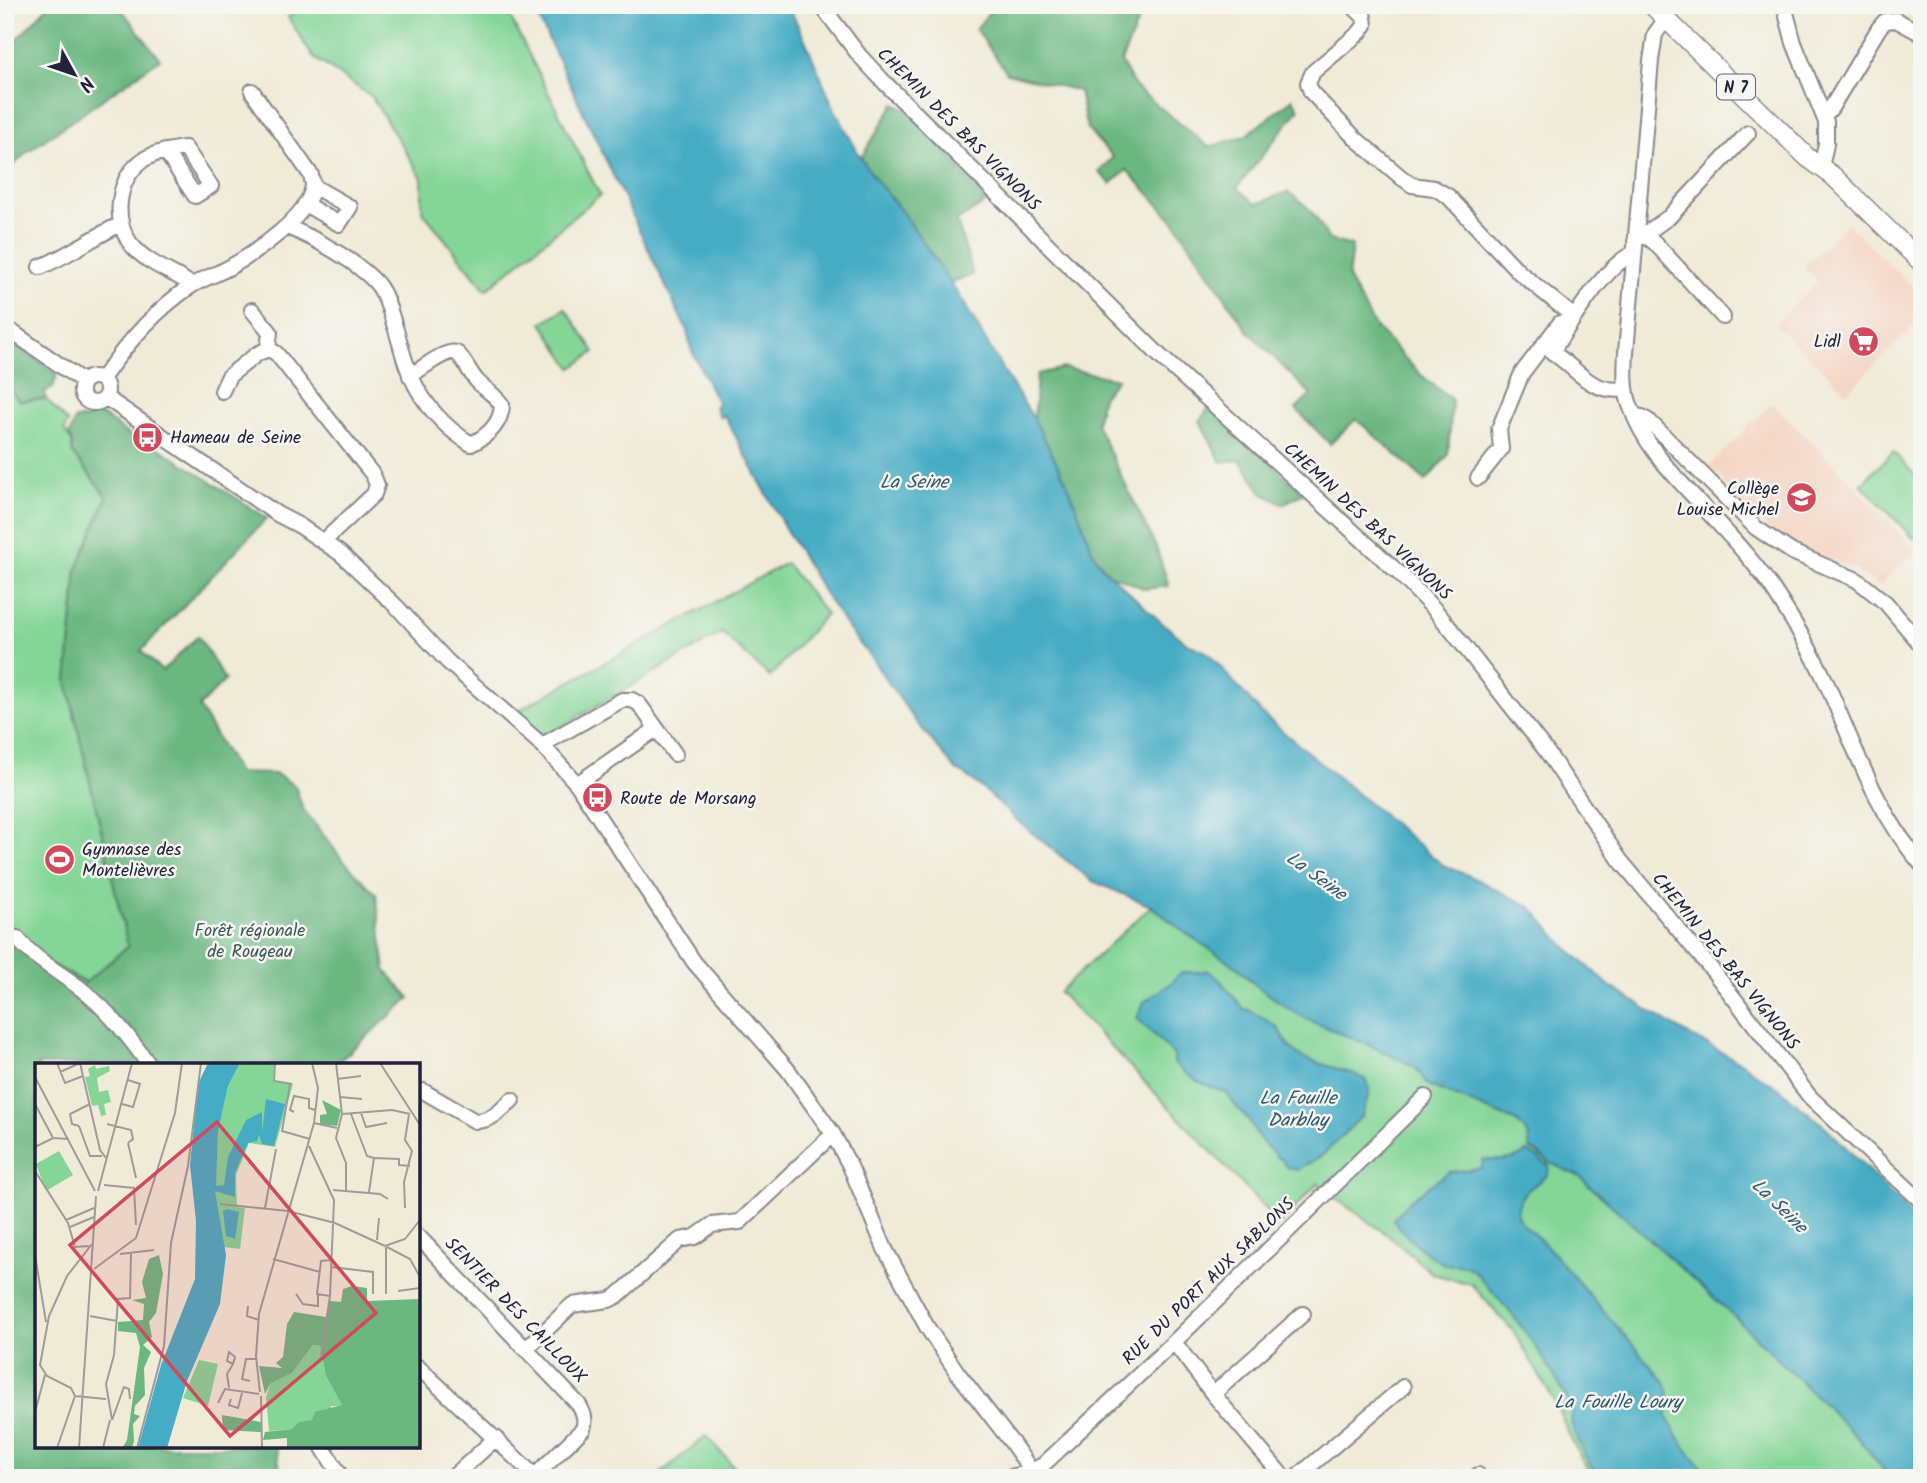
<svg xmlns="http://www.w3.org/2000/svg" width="1927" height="1483" viewBox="0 0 1927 1483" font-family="Kalam,sans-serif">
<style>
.built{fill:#f4d3c0}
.green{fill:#84d697;stroke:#537c69;stroke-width:2}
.forest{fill:#6bb780;stroke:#466c5e;stroke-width:2}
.water{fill:#44acc4;stroke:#336780;stroke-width:2}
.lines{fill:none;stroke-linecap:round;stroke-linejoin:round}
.minor-casing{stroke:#898689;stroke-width:18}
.major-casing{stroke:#898689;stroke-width:21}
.minor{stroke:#fff;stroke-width:14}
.major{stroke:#fff;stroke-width:18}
.labels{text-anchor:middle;stroke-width:5;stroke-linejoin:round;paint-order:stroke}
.shield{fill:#f6f6f2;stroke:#626272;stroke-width:2}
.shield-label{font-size:16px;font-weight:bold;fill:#22223b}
.street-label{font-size:18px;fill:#22223b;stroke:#f6f6f2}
.poi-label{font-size:18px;fill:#22223b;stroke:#f6f6f2;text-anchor:start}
.park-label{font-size:18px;fill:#3f5857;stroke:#f6f6f2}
.water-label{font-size:19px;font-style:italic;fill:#305972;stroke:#f6f6f2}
.inset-road{fill:none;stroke:#9e9b99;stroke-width:2}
.view{fill:#d1495b;fill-opacity:0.15;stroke:#d1495b;stroke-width:3.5}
.inset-edge{fill:none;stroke:#22223b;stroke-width:3.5}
</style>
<rect width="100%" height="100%" fill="#f6f6f2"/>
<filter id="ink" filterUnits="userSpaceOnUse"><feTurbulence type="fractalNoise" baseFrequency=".0143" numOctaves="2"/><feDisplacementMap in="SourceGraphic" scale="14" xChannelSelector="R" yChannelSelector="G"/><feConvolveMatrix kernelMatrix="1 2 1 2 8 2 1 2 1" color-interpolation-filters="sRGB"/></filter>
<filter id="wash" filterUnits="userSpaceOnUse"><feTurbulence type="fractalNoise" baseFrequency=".00686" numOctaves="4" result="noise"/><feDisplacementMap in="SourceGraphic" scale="28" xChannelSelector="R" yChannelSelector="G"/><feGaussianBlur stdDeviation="1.57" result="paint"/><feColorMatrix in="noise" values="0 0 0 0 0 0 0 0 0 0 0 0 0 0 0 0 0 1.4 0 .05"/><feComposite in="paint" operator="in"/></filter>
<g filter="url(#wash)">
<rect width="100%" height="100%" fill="#f0ebd7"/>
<!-- built -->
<path class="built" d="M1847 223 1922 296V318L1847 393 1775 324 1818 281 1804 267Z
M1772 403 1851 481 1916 551 1879 586 1853 569 1797 546 1770 530 1723 486V478L1708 467Z"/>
<!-- green -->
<path class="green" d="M306 5H504L600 195 486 290 422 211V178L371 96 313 57 288 17Z
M565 308 595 352 572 368 542 323Z
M5 382 19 401 46 399 68 423 64 430 72 442V453L107 497 77 569 67 682 128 946 85 984 5 939Z
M1893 452 1922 482V531L1914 539 1861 484Z
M786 563 826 614 770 677 722 633 542 738 517 711Z
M1151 906 1187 934 1237 967 1257 986 1291 1010 1309 1020 1378 1049 1415 1067 1428 1085 1517 1122 1528 1134 1530 1149 1550 1163 1579 1176 1735 1317 1860 1440 1890 1478H1592L1571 1439 1557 1406 1514 1332 1471 1284 1433 1274 1388 1235 1332 1196 1318 1183 1280 1224 1059 992Z
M706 1436 744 1478H655Z"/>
<!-- forest -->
<path class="forest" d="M49 5H118L160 59 26 153 5 174V52Z
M995 5H1155L1138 21 1121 62 1135 87 1209 147 1245 136 1293 99 1299 109 1237 188 1256 204 1287 192C1310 205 1317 218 1329 240L1352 246 1348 278 1375 327 1420 374 1452 400 1448 455 1426 481 1356 419 1330 444 1296 409 1311 395 1247 330 1174 221 1127 170 1111 184 1099 172 1113 157 1087 129 1079 91 1007 73 976 29Z
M894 104 916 114 945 148 985 203 957 221 973 275 951 283 908 220 870 172 861 158Z
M5 336 57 375 53 388 44 392 46 399 19 401 5 382Z
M1064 368 1117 379 1102 397 1096 424 1156 547 1169 586 1145 589 1109 574 1094 555 1067 483 1034 419 1037 374Z
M1209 407 1304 493 1283 504 1263 494 1240 460 1221 462 1200 421Z
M94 413 103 416 136 440 145 439 267 518 141 651 162 671 198 636 225 680 199 707 238 773 276 774 295 786 303 809 342 859 376 894 385 970 410 998 335 1065H37V1446H276L280 1469 271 1478H5V939L85 983 128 946 67 682 77 569 107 497 72 452V442L69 436 75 419H86Z"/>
<!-- water -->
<path class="water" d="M530 5H788L805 40 833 106 861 158 870 172 908 220 962 300 1004 372 1034 419 1067 483 1094 555 1104 569 1161 622 1187 643 1208 653 1263 715 1444 866 1470 876 1531 907 1566 947 1610 986 1685 1033 1742 1063 1762 1078 1776 1086 1827 1128 1896 1199 1922 1228V1478H1890L1860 1440 1735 1317 1579 1176 1550 1163 1530 1148 1528 1134 1517 1122 1428 1085 1415 1067 1378 1049 1309 1020 1291 1010 1257 986 1237 967 1187 934 1151 906 1092 881 1021 824 989 794 963 773 957 771 916 722 869 655 852 634 829 601 785 528 724 415 720 417 715 407 718 404 691 349 687 331 538 17Z
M1207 970 1219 979 1244 1009 1249 1010 1276 1026 1289 1046 1303 1058 1354 1074 1365 1079 1368 1082 1369 1094 1362 1116 1324 1154 1298 1170 1286 1167 1282 1159H1279C1273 1151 1268 1149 1263 1143 1256 1136 1254 1127 1248 1119 1240 1110 1232 1105 1227 1093 1204 1085 1191 1080 1174 1063V1055L1137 1018 1144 1002 1173 982C1182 965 1193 976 1207 970Z
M1528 1151 1549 1166 1548 1174C1532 1190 1518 1189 1517 1216L1525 1226 1546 1245 1665 1382 1669 1394 1666 1405 1667 1418 1683 1444 1710 1478H1598C1588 1461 1577 1444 1572 1425 1570 1419 1573 1414 1572 1409 1571 1403 1565 1395 1562 1390 1539 1347 1509 1308 1476 1273 1467 1263 1457 1266 1446 1264 1430 1260 1403 1233 1393 1219L1410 1200 1449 1172 1482 1168 1483 1160C1499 1160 1516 1162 1528 1151Z"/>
</g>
<g filter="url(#ink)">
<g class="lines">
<defs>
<path id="minor" d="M821 5 859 55 885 83 1160 356 1401 575 1435 610 1453 632 1547 752 1620 860 1713 971 1810 1097 1922 1202
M1352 5 1364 17 1365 25 1360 32 1313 72 1308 83 1311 92 1355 138 1402 178 1412 185 1434 188 1448 196 1519 272 1574 317
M1784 5 1794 43 1826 122V144L1821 168
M1666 19 1655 34 1651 61 1626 352C1625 370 1624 389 1630 405 1643 444 1670 471 1697 500 1724 530 1754 560 1776 594 1794 622 1812 652 1826 682 1854 745 1876 812 1922 865
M1824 116 1831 108 1879 28 1885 21 1896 20 1922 34
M165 151 195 196 211 186 185 148C171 150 155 152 143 160 118 178 112 217 130 243 146 264 172 271 192 285
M305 204 339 224 350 207 313 186
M287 227C313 237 360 263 378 285 387 297 391 315 396 330 401 345 404 362 411 376 423 404 445 428 471 444 488 436 501 424 502 405 495 395 486 390 478 382 470 374 466 362 458 354 449 346 420 370 410 376
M1645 235 1655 243 1723 317
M1635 241 1669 217 1748 133
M40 267C68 256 93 237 121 224
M252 310 270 332 268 349
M5 327 84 382
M81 390a13 13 0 1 1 26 0a13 13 0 1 1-26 0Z
M102 379C126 344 155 310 191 286 203 278 218 274 230 267 255 253 310 216 313 185 313 182 311 178 311 175L252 91
M1626 389C1590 394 1579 370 1552 352 1569 325 1605 265 1634 253
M222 391 229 376 257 354 268 349 276 353 373 475 377 485 374 494 323 542
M105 397 277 514 300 526 341 554 397 607 447 661 542 745 577 784 694 962 788 1070 833 1134 850 1166 885 1249 927 1327 957 1372 1012 1443 1026 1463 1032 1478
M1635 416 1642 417 1650 422 1756 528 1792 552 1857 580 1886 603 1922 646
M1478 478 1501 449 1499 429 1522 373 1560 323
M542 745 622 700H632L639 704 675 754
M577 784 656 729
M17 938C34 959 59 972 80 988 106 1008 131 1039 149 1065
M418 1091H423L475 1121C492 1121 500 1111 512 1100
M418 1236 579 1405C584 1414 586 1419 583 1429L535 1476
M1174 1342 1213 1394 1284 1478
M526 1349 572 1305 609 1300 617 1296 680 1240 695 1237 712 1225 740 1222 833 1134
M418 1367 537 1478
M1213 1394 1303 1314
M323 1448 342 1478
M452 1478 496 1438
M1008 1478 1029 1472 1043 1465 1174 1342 1425 1097
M1296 1478 1403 1387
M1475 1478 1478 1475"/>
<path id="major" d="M1652 5 1808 158 1833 176 1922 263"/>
</defs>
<!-- minor casing -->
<use href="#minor" class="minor-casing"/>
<!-- major casing -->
<use href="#major" class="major-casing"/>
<!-- minor -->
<use href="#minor" class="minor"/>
<!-- major -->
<use href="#major" class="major"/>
</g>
</g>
<!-- icons -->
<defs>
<symbol id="supermarket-disc" viewBox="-11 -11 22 22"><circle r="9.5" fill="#d1495b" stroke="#f6f6f2"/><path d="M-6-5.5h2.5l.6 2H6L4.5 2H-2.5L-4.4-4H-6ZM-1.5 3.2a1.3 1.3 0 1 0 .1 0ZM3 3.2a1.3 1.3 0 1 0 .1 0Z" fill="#fff"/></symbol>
<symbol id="bus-disc" viewBox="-11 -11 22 22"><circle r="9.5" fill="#d1495b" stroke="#f6f6f2"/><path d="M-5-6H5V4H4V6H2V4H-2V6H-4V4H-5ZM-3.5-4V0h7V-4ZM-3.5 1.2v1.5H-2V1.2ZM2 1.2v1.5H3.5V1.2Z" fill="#fff"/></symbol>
<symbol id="school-disc" viewBox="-11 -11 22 22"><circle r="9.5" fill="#d1495b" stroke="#f6f6f2"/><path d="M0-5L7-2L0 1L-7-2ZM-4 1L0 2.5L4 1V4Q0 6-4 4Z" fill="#fff"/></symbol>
<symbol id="stadium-disc" viewBox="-11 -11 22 22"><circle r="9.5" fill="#d1495b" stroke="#f6f6f2"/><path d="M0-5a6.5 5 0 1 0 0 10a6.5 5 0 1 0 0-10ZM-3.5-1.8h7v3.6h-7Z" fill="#fff"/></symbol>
</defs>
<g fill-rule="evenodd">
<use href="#supermarket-disc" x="1846" y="324" width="35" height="35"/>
<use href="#bus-disc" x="130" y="420" width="35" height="35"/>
<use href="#school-disc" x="1784" y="480" width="35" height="35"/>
<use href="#bus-disc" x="580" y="780" width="35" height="35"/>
<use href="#stadium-disc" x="42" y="842" width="35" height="35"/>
</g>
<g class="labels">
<!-- shield labels -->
<rect class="shield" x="1717" y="74.5" width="38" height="25" rx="5"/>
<g class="shield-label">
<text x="1736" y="93">N 7</text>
</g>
<!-- street labels -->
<g class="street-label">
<text transform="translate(959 129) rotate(45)" y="6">CHEMIN DES BAS VIGNONS</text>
<text transform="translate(1368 521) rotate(43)" y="6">CHEMIN DES BAS VIGNONS</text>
<text transform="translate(1726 961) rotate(51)" y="6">CHEMIN DES BAS VIGNONS</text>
<text transform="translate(1208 1281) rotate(-44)" y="6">RUE DU PORT AUX SABLONS</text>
<text transform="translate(516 1310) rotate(46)" y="6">SENTIER DES CAILLOUX</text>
</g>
<!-- poi labels -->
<g class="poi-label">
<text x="1841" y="347" text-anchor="end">Lidl</text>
<text x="170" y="443">Hameau de Seine</text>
<text x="1779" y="494" text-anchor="end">Collège<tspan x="1779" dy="21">Louise Michel</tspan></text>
<text x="620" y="804">Route de Morsang</text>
<text x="82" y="855">Gymnase des<tspan x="82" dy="21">Montelièvres</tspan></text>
</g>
<!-- park labels -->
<g class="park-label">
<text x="250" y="936">Forêt régionale<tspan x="250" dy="21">de Rougeau</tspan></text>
</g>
<!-- water labels -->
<g class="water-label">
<text x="914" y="488">La Seine</text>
<text transform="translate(1317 875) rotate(36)" y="7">La Seine</text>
<text x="1298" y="1104">La Fouille<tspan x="1298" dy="22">Darblay</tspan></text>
<text transform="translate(1780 1205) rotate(44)" y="7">La Seine</text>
<text x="1618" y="1408">La Fouille Loury</text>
</g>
</g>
<!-- overview -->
<g transform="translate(35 1063)">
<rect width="385" height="385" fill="#f0ebd7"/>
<path d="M205 0H240L238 17 258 21 240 84 214 80 201 112 202 144 210 145 205 186 189 184 180 130 183 69 193 23ZM60 2 61 6 74 3 75 8 62 15 64 29 73 27 76 39 69 41 71 52 66 53 63 42 57 43 50 14 55 13 53 6ZM24 88 38 112 11 128 1 101ZM278 282 285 283 291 313 308 343H296V348L258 366 234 368 231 335 235 321 257 310ZM164 297 183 301 173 343 148 335Z" fill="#84d697"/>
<path d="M287 37 306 47 302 63 285 61V52L292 51ZM124 192 128 211 121 250 114 259 117 274 108 282 116 289 109 305 110 332 100 343 99 351 105 353 98 361 99 378 97 385H73L88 384 92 377 105 284 101 270 83 268V259L108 257 109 241 97 237 111 235 107 219 114 196ZM317 223 332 225V238L385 236V385H252V375L228 377 230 369 257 366 264 359 277 357 280 349 307 342 291 313 285 283 278 282 257 310 235 321 230 331 224 303 247 305 241 300 248 294 252 261 259 249 291 254 295 238 306 239 308 226ZM187 352 226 359V369L188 367Z" fill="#6bb780"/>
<path d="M173 0H205L193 23 183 69 181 123 189 122 193 94 211 57 227 49V70L231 36 250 41 239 83 227 81 224 72 222 78 213 80 200 110V134L180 128 191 192 185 241 152 318 132 385H103L126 302 160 216 161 158 155 102 163 21ZM192 146 204 149 200 176 191 173 188 148Z" fill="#44acc4"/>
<path class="inset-road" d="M22 0 30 20 48 13M45 0 65 87 71 95M240 0 239 18 257 21M301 0 307 51M345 0 385 62M25 9 45 0M0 14 60 128M302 16 326 13M255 21 247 68 275 76M305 34 327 36M0 41 18 75M87 41 98 44 105 21 93 17M259 49 255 47 259 33 274 36V45L280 47M326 50 331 64 352 60M307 51 301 75 311 100V128M307 51 357 47 375 51M316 51 332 93 339 95 334 129M279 60 302 65M72 61 96 67 98 76 93 80M44 63 55 93H67M44 63 37 61 35 51 55 41M93 80 101 115M274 83 299 137 295 233 286 293M0 84 18 75 34 76M339 95 364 96V102L375 103M0 108 33 160 40 184 54 183M69 122 99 125 101 162M298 127 345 131 353 136M63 128 97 0M185 141 253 148 300 160 350 183M230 145 241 86M370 145 369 119 377 88 370 77 374 51M31 157 59 145M35 164 59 154M342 177 344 155M57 181 32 213 14 253 5 302 12 313 36 325 40 333 71 336M350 183 370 176 385 157M351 184V231M352 184 375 196 385 214M85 191 119 187M0 192 11 259M238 196 285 209M296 204 338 209V231M59 206 101 175 140 50 147 0M363 228 385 225M261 231 268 241 283 243V232M295 233 282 231 286 198 296 197M213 243 212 253 224 257M55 253 82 258M215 318 207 316 211 296H222M194 325 192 311 198 301 200 294 194 289 192 298 198 301M225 329 221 293 224 251 279 60 283 25 277 0M226 333 227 385M196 336 194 342 203 345 207 330M183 340 190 326 224 331M0 349 10 312M77 357 71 321 79 292 83 236 95 235 96 191M77 357 89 324 94 326 95 336M22 385 40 333M44 385 61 133M68 385 75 357M102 385 129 283 136 180 153 103 166 0"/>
<path class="view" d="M182 59 341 250 195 373 35 182Z"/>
<rect width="385" height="385" class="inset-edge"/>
</g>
<!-- margin -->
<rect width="1927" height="1483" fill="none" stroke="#f6f6f2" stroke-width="28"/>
<!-- north arrow -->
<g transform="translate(74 74) rotate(130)" stroke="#f6f6f2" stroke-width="5" paint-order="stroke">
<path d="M0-5L12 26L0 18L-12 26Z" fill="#22223b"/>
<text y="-10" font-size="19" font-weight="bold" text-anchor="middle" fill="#22223b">N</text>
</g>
</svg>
